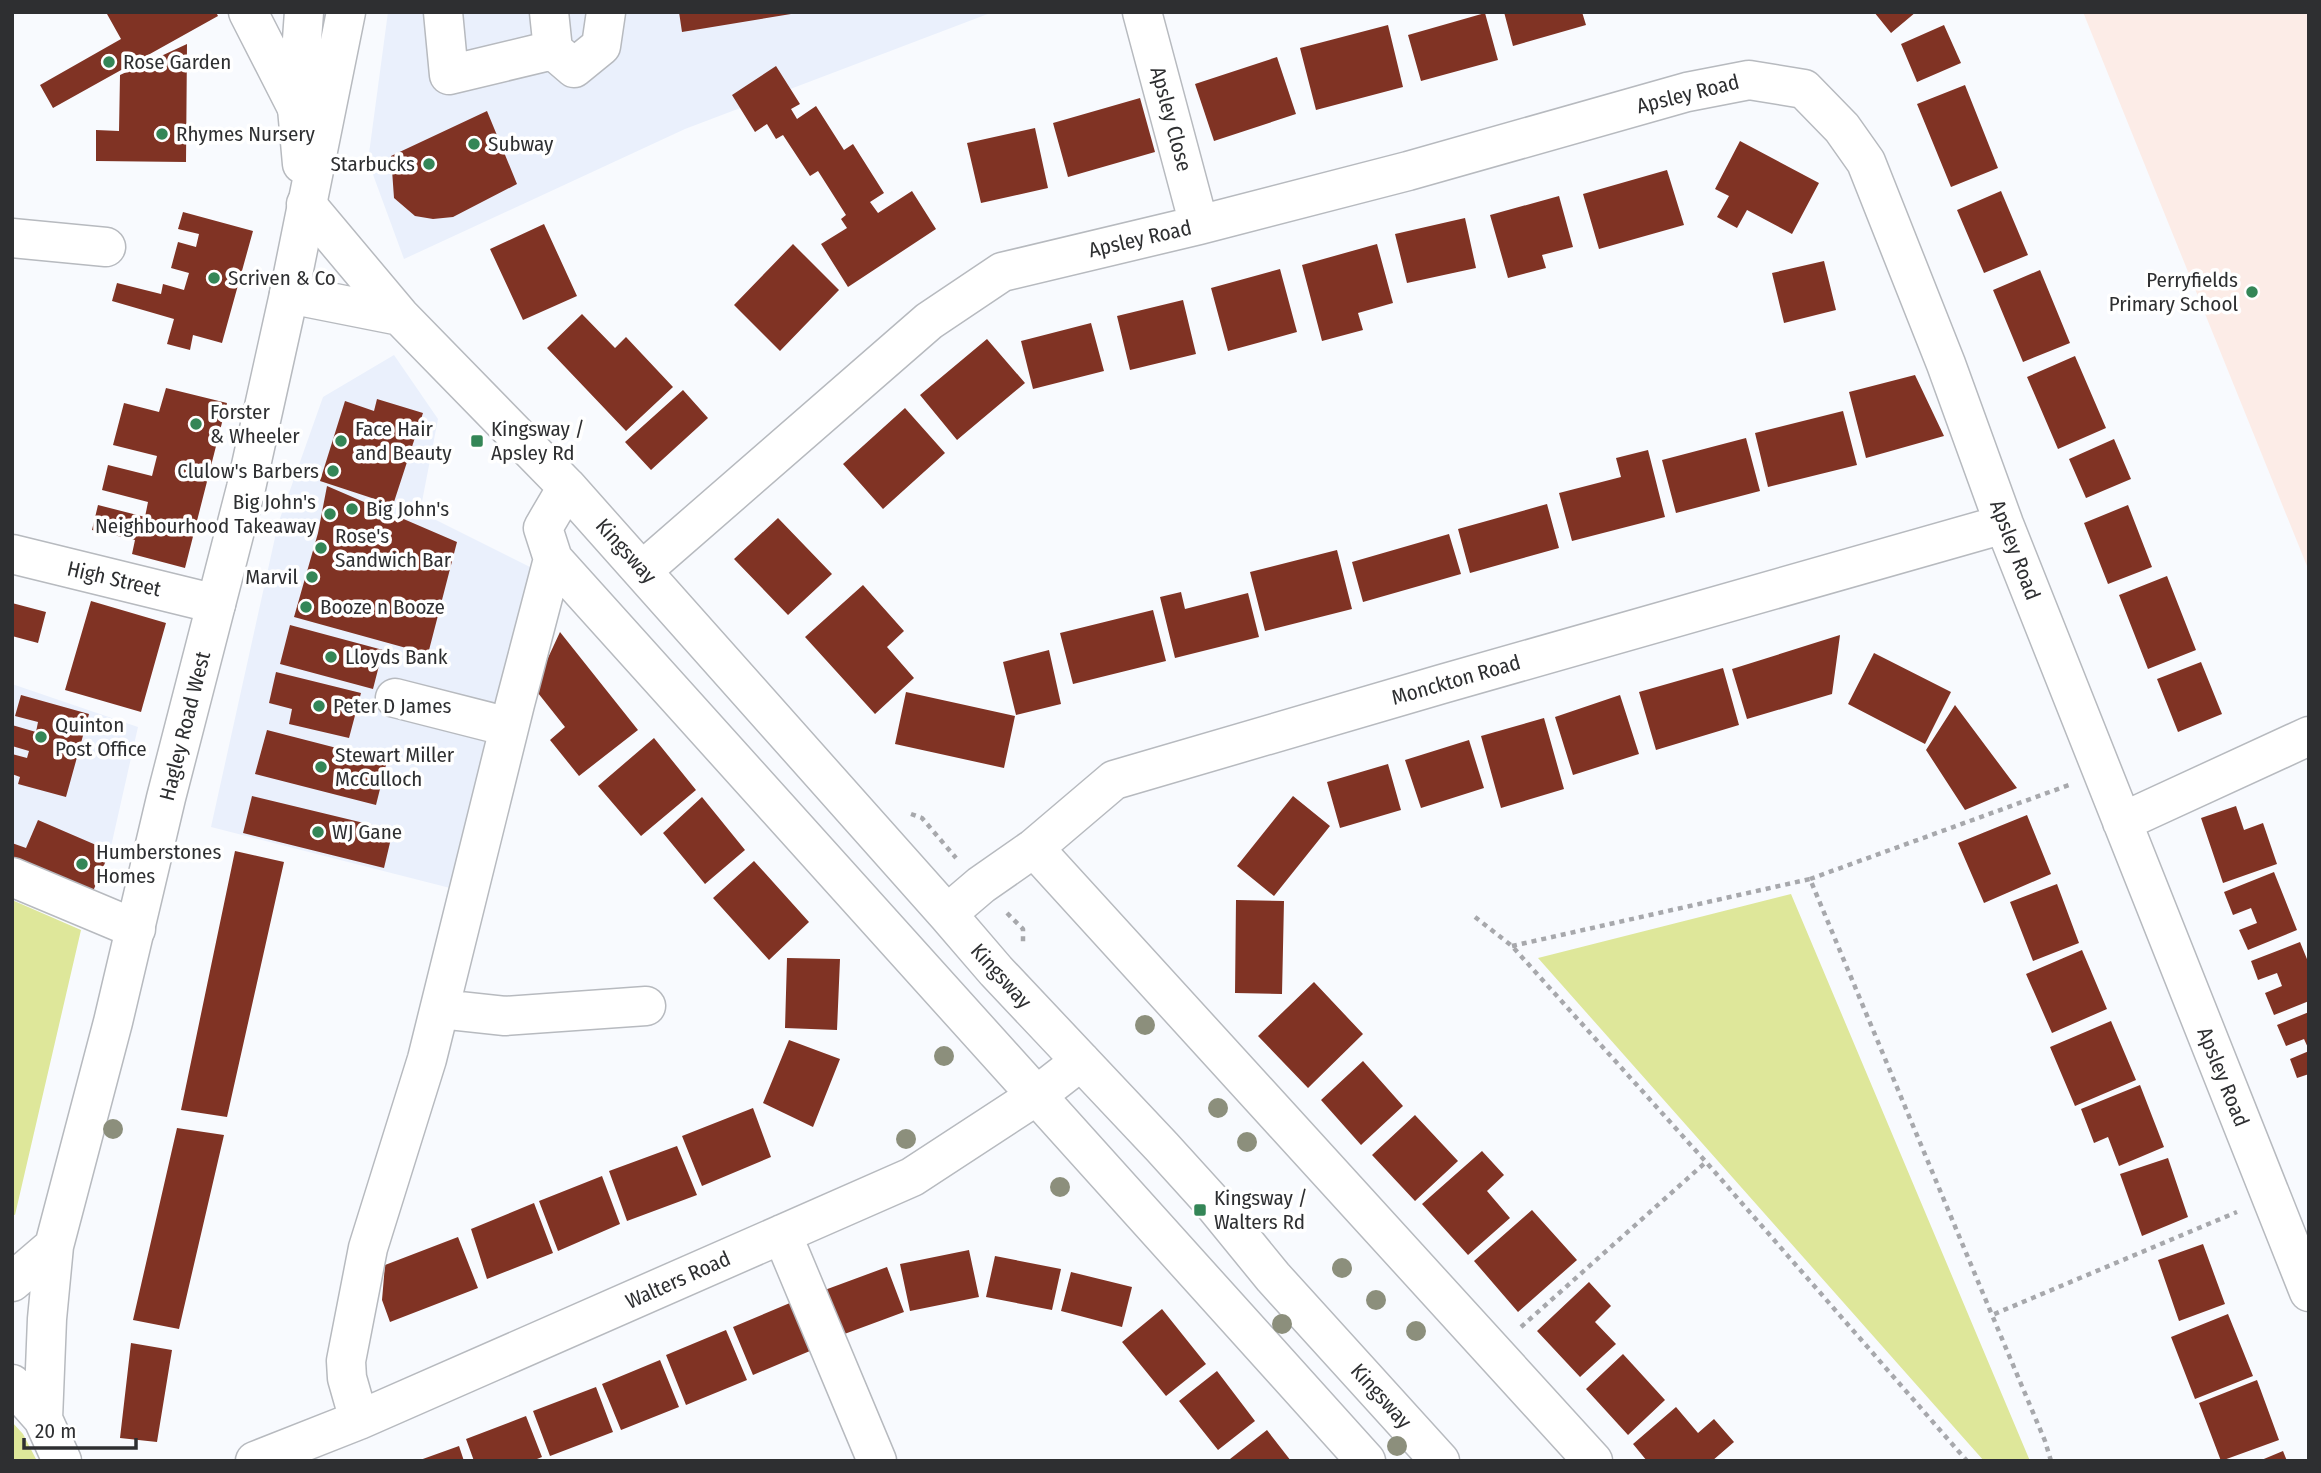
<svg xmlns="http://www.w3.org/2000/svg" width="2321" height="1473" viewBox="0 0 2321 1473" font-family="'Fira Sans Condensed',sans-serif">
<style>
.built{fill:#eaf0fc}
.education{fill:#fcece7}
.green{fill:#dee79a}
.building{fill:#803324}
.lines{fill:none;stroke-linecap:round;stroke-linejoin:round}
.minor-casing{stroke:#b7babf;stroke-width:41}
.major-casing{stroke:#b7babf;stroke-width:41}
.highway-casing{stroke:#b7babf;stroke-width:41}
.path{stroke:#a7a8ac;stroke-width:4.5;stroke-dasharray:5 5;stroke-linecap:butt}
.minor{stroke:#fff;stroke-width:38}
.major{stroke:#fff;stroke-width:38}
.highway{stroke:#fff;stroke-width:38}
.tree{fill:#8c8f7c}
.poi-dot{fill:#348657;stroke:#fff;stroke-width:2.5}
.labels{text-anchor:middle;stroke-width:7;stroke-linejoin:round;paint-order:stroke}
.poi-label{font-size:21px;fill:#2e2f31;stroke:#fff;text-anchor:start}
.street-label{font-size:21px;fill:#2e2f31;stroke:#fff}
</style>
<rect width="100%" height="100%" fill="#f8fafe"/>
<!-- built -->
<path class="built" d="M388 12H993L685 129 404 259 368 161Z
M394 355 438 419 420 512 534 569 454 889 211 827 278 524 323 397Z
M12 684 138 727 110 851 91 896 12 862Z"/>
<!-- education -->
<path class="education" d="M2083 12H2309V571Z"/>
<!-- green -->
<path class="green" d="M1791 894 2030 1461H1984L1538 958Z
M12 900 81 930 15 1215 12 1214Z
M12 1422 23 1434 37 1461H12Z"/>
<!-- building -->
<path class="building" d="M110 12H216L218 16 53 108 40 85 121 39 107 14Z
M679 12H791V14L682 32Z
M1504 12H1582L1586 25 1513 46Z
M1874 12H1916L1891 33Z
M1485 13 1498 60 1421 81 1408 35Z
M1388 25 1403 87 1316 110 1300 48Z
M1944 25 1961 63 1917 82 1901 44Z
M187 44 186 162 96 161V130L119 131 120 75Z
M1277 57 1296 114 1214 141 1195 84Z
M776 66 800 104 791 109 797 119 816 106 844 150 853 144 884 193 870 202 878 213 912 191 936 229 848 287 821 244 847 228 841 219 846 215 818 171 810 176 783 135 776 139 767 124 755 132 732 95Z
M1965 85 1998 168 1951 187 1917 104Z
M1140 98 1155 152 1068 177 1053 123Z
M487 111 517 184 453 217 433 219 415 216 394 198 391 156Z
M1035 128 1048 188 981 203 967 143Z
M1740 141 1819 183 1792 234 1747 210 1737 228 1717 217 1729 196 1715 189Z
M1667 170 1684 225 1599 249 1583 194Z
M2001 191 2028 255 1984 273 1957 210Z
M1559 196 1573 247 1542 255 1546 268 1508 278 1490 215Z
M183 212 253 231 222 343 193 335 190 350 167 344 174 319 112 301 117 283 161 294 163 284 184 290 189 273 171 268 178 242 196 247 199 234 178 229Z
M1465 218 1476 268 1407 283 1395 234Z
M544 224 577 296 523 320 490 249Z
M793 244 839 290 780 351 734 305Z
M1377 244 1393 303 1358 313 1363 330 1322 341 1302 265Z
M1824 261 1836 310 1784 323 1772 273Z
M1280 269 1297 332 1228 351 1211 288Z
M2040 270 2070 343 2023 362 1993 290Z
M1183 300 1196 354 1130 370 1117 316Z
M582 314 615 348 626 337 673 387 626 431 547 348Z
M1091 323 1104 371 1033 389 1021 341Z
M987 339 1025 383 957 440 920 395Z
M2075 356 2106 428 2058 449 2027 377Z
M1915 375 1944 436 1866 458 1849 392Z
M166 388 227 403 185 568 132 554 135 540 92 530 98 505 145 517 148 502 102 490 108 465 152 476 157 456 113 445 124 403 159 412Z
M683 390 708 418 651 470 625 442Z
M377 399 423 413 393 505 320 481 345 401 374 411Z
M905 408 945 453 883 509 843 464Z
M1843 411 1857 465 1768 487 1755 433Z
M1746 438 1760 491 1676 513 1662 460Z
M2114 439 2131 479 2086 498 2069 459Z
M1648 450 1665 517 1572 541 1559 493 1621 477 1616 458Z
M327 486 457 542 428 654 294 617 318 533Z
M1547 504 1559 548 1470 573 1458 529Z
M2128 505 2152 567 2108 584 2084 523Z
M778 518 832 574 788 615 734 559Z
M1449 534 1461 574 1363 602 1352 562Z
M1337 550 1352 609 1265 631 1250 572Z
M2167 576 2196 650 2148 669 2119 595Z
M863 585 904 631 887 647 914 678 875 714 805 637Z
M1181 592 1185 609 1248 593 1259 637 1175 658 1160 597Z
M91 601 166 623 141 712 65 690Z
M12 603 46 612 38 643 12 636Z
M1153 610 1166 661 1073 684 1060 633Z
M290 625 383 650 373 689 280 664Z
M560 632 638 730 579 776 550 740 565 727 534 688Z
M1840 635 1832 694 1747 719 1732 669Z
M1049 650 1061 704 1016 715 1003 662Z
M1874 653 1951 692 1925 744 1848 704Z
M2201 662 2222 714 2178 732 2157 679Z
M1723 668 1739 725 1656 750 1639 692Z
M276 672 361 693 349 738 289 724 292 709 269 703Z
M906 692 1015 716 1004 768 895 744Z
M21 695 89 714 66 797 18 784 20 777 12 774V754L27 758 29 751 12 746V725L36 732 38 722 15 716Z
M1620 695 1639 754 1573 775 1555 717Z
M1955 705 2017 788 1965 810 1926 750Z
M1544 718 1564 789 1501 808 1481 736Z
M267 730 387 761 376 805 255 774Z
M654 738 696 790 641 836 598 786Z
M1469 740 1484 788 1421 808 1405 760Z
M1388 764 1401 810 1340 828 1327 782Z
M252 796 393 830 384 868 243 833Z
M1293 796 1330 826 1274 896 1237 866Z
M702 797 745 850 705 884 663 833Z
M2236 806 2244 830 2263 823 2277 864 2223 883 2201 818Z
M2027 815 2051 874 1984 903 1958 843Z
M38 820 110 851 91 896 12 862V843L26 848Z
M235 851 284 862 227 1117 181 1110Z
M754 861 809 922 769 960 713 898Z
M2274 872 2297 930 2248 950 2239 930 2257 923 2251 908 2233 915 2224 892Z
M2057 884 2079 943 2033 961 2010 902Z
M1236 900 1284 901 1282 994 1235 993Z
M2300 942 2309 964V1001L2274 1015 2265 993 2282 986 2277 973 2258 980 2251 961Z
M2082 950 2107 1009 2052 1033 2026 974Z
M787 958 840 959 837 1030 785 1028Z
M1314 982 1363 1034 1308 1088 1258 1036Z
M2309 1012V1050L2304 1039 2286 1046 2277 1025Z
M2111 1021 2136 1080 2075 1106 2050 1047Z
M789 1040 840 1059 813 1127 763 1103Z
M2309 1051V1074L2297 1078 2290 1059Z
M1363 1061 1403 1106 1361 1145 1321 1100Z
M2140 1085 2164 1147 2119 1166 2108 1137 2094 1143 2081 1109Z
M753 1108 771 1157 702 1186 682 1136Z
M1415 1115 1458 1161 1415 1201 1372 1155Z
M177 1128 224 1135 179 1329 133 1320Z
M677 1146 697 1195 627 1221 609 1171Z
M1482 1151 1504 1175 1487 1191 1510 1218 1468 1255 1422 1204Z
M2168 1158 2188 1217 2142 1236 2120 1174Z
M602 1176 620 1224 558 1251 539 1201Z
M534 1203 553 1253 487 1279 471 1229Z
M1532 1210 1577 1260 1518 1312 1474 1261Z
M458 1237 478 1288 390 1322 382 1300 385 1265Z
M2203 1244 2225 1304 2179 1321 2158 1260Z
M969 1250 979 1297 910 1311 900 1264Z
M995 1256 1061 1269 1052 1310 986 1297Z
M887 1267 904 1312 839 1336 822 1291Z
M1071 1272 1132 1287 1122 1327 1061 1311Z
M1589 1282 1611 1306 1595 1322 1616 1344 1580 1377 1537 1331Z
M797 1300 817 1348 753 1375 733 1327Z
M1162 1309 1206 1364 1166 1396 1122 1342Z
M2228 1314 2253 1376 2195 1399 2171 1337Z
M726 1330 747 1380 686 1405 666 1355Z
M131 1343 172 1350 157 1442 120 1438Z
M1623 1354 1665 1400 1628 1435 1586 1389Z
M660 1360 679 1407 621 1430 602 1384Z
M1217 1371 1255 1421 1218 1450 1179 1401Z
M2257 1380 2279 1440 2221 1461 2199 1403Z
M596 1387 613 1432 550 1456 533 1411Z
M1676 1407 1698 1433 1714 1419 1734 1442 1712 1461H1647L1633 1444Z
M526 1416 542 1457 532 1461H474L466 1439Z
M1267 1430 1291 1461H1232L1230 1459Z
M459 1446 464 1461H420V1460Z
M2283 1451 2287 1461H2259Z"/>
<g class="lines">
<defs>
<path id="minor" d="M443 12 449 75 553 50
M549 12 553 50 574 68 601 46 606 12
M1142 12 1199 225
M306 204 400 316 567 487 947 914 996 971 1162 1147 1211 1201 1273 1277 1440 1461
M12 238 106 247
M289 294 400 316
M567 487 543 528 553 559 1366 1461
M12 554 216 604
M643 570 929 321 1002 272 1199 225 1408 171 1687 92 1749 80 1804 89 1842 128 1866 162 1946 364 2004 524 2309 1292
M395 698 509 727
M2122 822 2309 736
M1034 848 1593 1461
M12 877 136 929
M947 914 981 885 1034 848 1114 780 1442 684 2004 524
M440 1009 505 1016 646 1006
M782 1234 877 1461
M359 1420 347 1378 346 1361 368 1248 427 1059 515 704 553 559
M255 1461 359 1420 912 1177 1036 1096 1081 1061"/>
<path id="major" d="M248 12 297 108"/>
<path id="highway" d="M302 164 297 108 304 12
M12 1282 54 1246
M12 1384 43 1419 62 1461
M43 1419 47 1319 54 1246 113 1022 166 798 246 488 289 294 346 12"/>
</defs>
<!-- minor casing -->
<use href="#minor" class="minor-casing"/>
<!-- major casing -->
<use href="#major" class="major-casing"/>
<!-- highway casing -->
<use href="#highway" class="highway-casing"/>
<!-- path -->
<path class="path" d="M911 814 922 818 956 858
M1810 879 2069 785
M1007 913 1023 929V943
M1475 917 1512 946 1706 1162 1967 1461
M1512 946 1810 879 1992 1315
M1521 1327 1706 1162
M2051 1461 2045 1441 1992 1315 2237 1212"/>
<!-- minor -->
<use href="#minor" class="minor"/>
<!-- major -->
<use href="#major" class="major"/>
<!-- highway -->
<use href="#highway" class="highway"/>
</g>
<!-- trees -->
<g class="tree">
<circle cx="1145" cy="1025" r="10"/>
<circle cx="944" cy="1056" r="10"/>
<circle cx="1218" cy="1108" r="10"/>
<circle cx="113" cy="1129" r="10"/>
<circle cx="906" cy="1139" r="10"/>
<circle cx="1247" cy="1142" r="10"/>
<circle cx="1060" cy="1187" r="10"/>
<circle cx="1342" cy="1268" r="10"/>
<circle cx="1376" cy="1300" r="10"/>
<circle cx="1282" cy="1324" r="10"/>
<circle cx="1416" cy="1331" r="10"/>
<circle cx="1397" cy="1446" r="10"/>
</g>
<!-- markers -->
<g class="poi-dot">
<circle cx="109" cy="62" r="7"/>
<circle cx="162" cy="134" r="7"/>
<circle cx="474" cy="144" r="7"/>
<circle cx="429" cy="164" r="7"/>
<circle cx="214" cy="278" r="7"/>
<circle cx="2252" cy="292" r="7"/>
<circle cx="196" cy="424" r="7"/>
<circle cx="341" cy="441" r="7"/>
<rect x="470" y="434" width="14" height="14" rx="3.5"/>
<circle cx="333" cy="471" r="7"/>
<circle cx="352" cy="509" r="7"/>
<circle cx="330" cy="514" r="7"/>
<circle cx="321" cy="548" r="7"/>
<circle cx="312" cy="577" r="7"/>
<circle cx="306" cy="607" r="7"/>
<circle cx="331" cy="657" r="7"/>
<circle cx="319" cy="706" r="7"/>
<circle cx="41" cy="737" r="7"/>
<circle cx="321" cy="767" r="7"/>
<circle cx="318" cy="832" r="7"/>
<circle cx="82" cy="864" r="7"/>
<rect x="1193" y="1203" width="14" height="14" rx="3.5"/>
</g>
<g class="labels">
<!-- poi labels -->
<g class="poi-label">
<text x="123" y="69">Rose Garden</text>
<text x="176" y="141">Rhymes Nursery</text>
<text x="488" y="151">Subway</text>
<text x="415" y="171" text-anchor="end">Starbucks</text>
<text x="228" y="285">Scriven &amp; Co</text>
<text x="2238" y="287" text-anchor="end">Perryfields<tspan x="2238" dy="24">Primary School</tspan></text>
<text x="210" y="419">Forster<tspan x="210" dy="24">&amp; Wheeler</tspan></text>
<text x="355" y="436">Face Hair<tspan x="355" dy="24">and Beauty</tspan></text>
<text x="491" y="436">Kingsway /<tspan x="491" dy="24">Apsley Rd</tspan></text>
<text x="319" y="478" text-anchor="end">Clulow's Barbers</text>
<text x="316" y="509" text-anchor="end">Big John's<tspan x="316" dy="24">Neighbourhood Takeaway</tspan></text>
<text x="366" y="516">Big John's</text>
<text x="335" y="543">Rose's<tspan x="335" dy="24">Sandwich Bar</tspan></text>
<text x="298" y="584" text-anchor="end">Marvil</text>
<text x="320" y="614">Booze n Booze</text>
<text x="345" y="664">Lloyds Bank</text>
<text x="333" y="713">Peter D James</text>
<text x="55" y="732">Quinton<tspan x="55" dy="24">Post Office</tspan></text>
<text x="335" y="762">Stewart Miller<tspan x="335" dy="24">McCulloch</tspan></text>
<text x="332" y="839">WJ Gane</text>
<text x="96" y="859">Humberstones<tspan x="96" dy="24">Homes</tspan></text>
<text x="1214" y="1205">Kingsway /<tspan x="1214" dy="24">Walters Rd</tspan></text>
</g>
<!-- street labels -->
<g class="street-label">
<text transform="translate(1688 94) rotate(-14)" y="7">Apsley Road</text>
<text transform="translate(1171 119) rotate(75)" y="7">Apsley Close</text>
<text transform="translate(1140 239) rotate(-13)" y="7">Apsley Road</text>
<text transform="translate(2015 550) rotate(69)" y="7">Apsley Road</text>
<text transform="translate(626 551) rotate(48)" y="7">Kingsway</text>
<text transform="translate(114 579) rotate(13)" y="7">High Street</text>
<text transform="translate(1456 680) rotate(-16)" y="7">Monckton Road</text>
<text transform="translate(185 726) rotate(-76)" y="7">Hagley Road West</text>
<text transform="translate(1001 976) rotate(48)" y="7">Kingsway</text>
<text transform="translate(2223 1077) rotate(68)" y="7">Apsley Road</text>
<text transform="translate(678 1280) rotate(-24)" y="7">Walters Road</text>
<text transform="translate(1381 1396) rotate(48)" y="7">Kingsway</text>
</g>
</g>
<!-- border -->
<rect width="2321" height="1473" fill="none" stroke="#2e2f31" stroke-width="28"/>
<!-- scale -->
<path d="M24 1438v10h112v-10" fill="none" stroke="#2e2f31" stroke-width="3.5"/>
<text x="35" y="1438" font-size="21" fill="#2e2f31" stroke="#ffffff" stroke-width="5" paint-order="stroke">20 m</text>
</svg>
